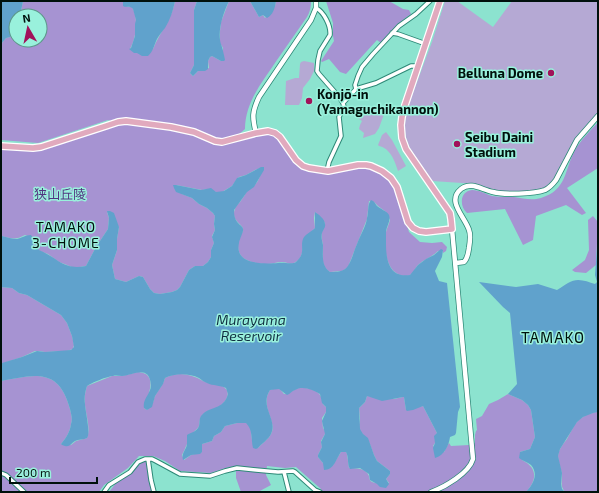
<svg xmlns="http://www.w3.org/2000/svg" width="599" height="493" viewBox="0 0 599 493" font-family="'Exo 2','Noto Sans JP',sans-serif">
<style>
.green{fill:#b5a9d4}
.forest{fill:#a693d2}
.water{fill:#60a2cc}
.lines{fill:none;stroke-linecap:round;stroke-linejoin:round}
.minor-casing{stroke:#2d8977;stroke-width:5.5}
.tertiary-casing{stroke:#2d8977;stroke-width:6}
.primary-casing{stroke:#fff;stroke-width:8}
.minor{stroke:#fff;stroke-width:3.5}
.tertiary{stroke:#fff;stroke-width:4.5}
.primary{stroke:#e1aabe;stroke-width:5.5}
.poi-dot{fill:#a1125a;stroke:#99f1dc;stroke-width:1.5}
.labels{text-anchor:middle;stroke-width:3;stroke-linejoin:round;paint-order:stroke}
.poi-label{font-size:13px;font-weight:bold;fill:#00110c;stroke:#99f1dc;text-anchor:start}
.park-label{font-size:13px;fill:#513580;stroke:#99f1dc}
.neighbourhood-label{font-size:14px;letter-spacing:1px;fill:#00110c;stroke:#99f1dc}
.water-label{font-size:14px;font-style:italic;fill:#102f41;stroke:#99f1dc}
.quarter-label{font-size:15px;letter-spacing:1px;fill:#00110c;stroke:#99f1dc}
</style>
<rect width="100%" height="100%" fill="#8ce3cf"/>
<!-- green -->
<path class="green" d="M445 1H457L493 27 512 1H598V113L591 122 551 184 544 189 530 191 508 192 493 191 477 184 432 181C427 176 423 169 419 163 404 141 402 131 408 106L432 42Z
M304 61 314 63V71L310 79 303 88 302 98 299 105H285L286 81 295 78H299L300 64 301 62Z
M361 105 367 109 375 108 381 105 383 108 382 112 384 114 379 128 375 134 363 138 364 133 359 129 360 125 362 121 353 115Z
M386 132 392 140 406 166 398 171C395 161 390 148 379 146L378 145 382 135Z"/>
<!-- forest -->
<path class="forest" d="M23 1H123V3L128 7H132C139 18 136 39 130 49 138 56 144 52 153 49 160 32 172 19 175 1H197L194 10V65L190 73 193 76 198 71 209 68 208 61 210 57 212 56 221 61 223 48 220 43V31L221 22 229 1H250L259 17 263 15 265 18 275 6 276 1H311C311 7 310 12 307 17 297 31 287 46 277 60 263 81 245 102 245 129 238 136 228 140 217 139L185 127 127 118 111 121 108 120 38 143 1 140V44L6 38 10 37 16 32V40H40V16H23L21 11Z
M319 1H389L403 9 409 10 411 14 403 20 381 43 377 40 346 74 340 72 329 59 322 62 321 61 334 41 333 36V23L326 1 319 2Z
M118 122 171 127 215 141 256 133H275L296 160 319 170 371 166 394 182 409 232 420 242 432 243 442 242 447 247 446 251 443 253V251H438C432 257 424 259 418 265 415 268 414 273 410 275 407 277 402 276 398 274 385 268 384 245 386 232 387 228 389 224 390 220L386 212 378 206 374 202 369 201 367 219 348 267 344 270 342 271 330 272C320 266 323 254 323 245 322 240 321 236 322 232 323 228 325 226 325 223L315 212 314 218 315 228 303 241C303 249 303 259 294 263 291 265 286 262 282 262 277 262 272 264 267 264 259 264 244 262 240 254 237 249 238 241 240 236 241 234 243 232 243 230 244 224 230 221 235 209 236 205 240 203 242 199 244 197 245 194 247 191 249 189 252 189 254 186 259 181 261 174 263 167L255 170 246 175 239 177 237 179 232 186 222 192H216L208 189 202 190 176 185 182 194 192 198 199 204 207 208 213 213 215 216 214 224 215 230 212 236 214 243 211 250V257L208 262 203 266H195L189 270 180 287 177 290 172 292 160 294 154 293 150 289 143 277 139 276 126 282 115 279 112 265 117 250V239L119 227 107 212 109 218 108 229 96 247 86 266 74 268 67 265 59 262 48 254 40 251 33 246V238L25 235C16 240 12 239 2 236L1 234V146L33 148Z
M598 122V168L567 188 586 213 582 215 566 205 536 216 533 240 523 245 505 209 467 213C459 206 460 191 472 190 479 190 486 194 492 196 499 197 507 197 514 197 523 198 531 201 541 198 567 190 564 171 575 150 581 140 590 131 598 122Z
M593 216 598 222 596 265 586 273 575 272 572 270 585 260 589 250 588 220Z
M1 287 12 288 19 293 27 295 61 315 67 323 72 336 74 345 73 349 67 351 45 352 39 351H35L22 357 1 364Z
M138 372C159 373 148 396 144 408L147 410C155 403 152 403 155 396 159 389 163 385 165 378 178 371 191 374 203 381 209 384 221 383 226 389 231 395 224 403 219 407 213 410 205 410 201 417 199 420 200 423 199 426 198 429 195 430 193 433 188 439 186 448 182 455L184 460 191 455 202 452V444L212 441 214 436 221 432 225 426 237 423H247C252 428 251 433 252 440 253 443 255 446 258 448 261 444 269 439 271 434 278 421 259 407 270 390 279 387 279 388 284 394 290 394 291 391 296 389 302 386 316 389 320 395 322 398 322 401 323 404L326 407V412L322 418 323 428 325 431V434L321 441 322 447 318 455V457L323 463 333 465 341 452H346L347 454 349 468C356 468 366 468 369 476 370 479 369 480 372 482 376 484 384 483 389 483L386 479 390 474V471L377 461 374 455 369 442 361 432 359 427 360 419 359 408 365 402 367 396 394 399 403 397H404L406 410 423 406 437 433 435 443 433 446 444 452 449 443 451 446 469 445 475 443V435L476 431 477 430 476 419 482 416 489 404 498 400 508 394 522 400 528 405 531 410 535 437 530 449 520 452 522 460C538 468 537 480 526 492H321V489L296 467 285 468 267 466 266 475 271 485 258 492H241L236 478V468L235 466 226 468 211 473 180 471 165 461 153 456H139L128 468 104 485 99 492H1V381C12 379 33 374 44 377 60 380 66 395 70 409 71 414 73 419 71 424 70 432 66 438 61 444L71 445 76 441 87 438C91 428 86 416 85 405 84 399 85 392 87 386L112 376H122Z
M596 412H598V492H565C560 486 562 482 562 474 561 468 558 462 558 456 559 449 563 444 567 439 569 435 571 431 573 428 577 419 586 414 596 412Z
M146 460 147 462 153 492H109L116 483 130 474 142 462Z"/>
<!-- water -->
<path class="water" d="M1 1H23L21 11 23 16H16V32L10 37 6 38 1 44Z
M123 1H175C173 11 170 20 165 28 162 32 159 35 157 39 154 45 153 52 148 56H142L137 53H134L129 49 131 48 135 36V24L136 20 133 9C130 5 126 8 123 6Z
M197 1H229C223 13 217 32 221 44 223 50 224 55 225 60L224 61H221L212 56 210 57 208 61V69L205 71H198L193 76 190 73 194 65V10Z
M250 1H276C275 8 273 15 267 18L263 15 259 17Z
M261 167H264V170L254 187 247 192 234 210C234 216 235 220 239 224 240 225 243 227 243 229 244 231 239 240 239 243 234 265 264 264 278 263 284 262 292 265 296 262 306 253 300 247 303 239 305 234 311 232 315 228V212C318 214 325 219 325 224 326 227 323 230 322 233 321 237 322 241 323 245 323 255 321 266 330 272 335 272 341 272 345 269 351 265 354 250 357 244 360 235 366 227 367 218 369 212 367 205 371 200L373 201C374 201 376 205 377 206 380 209 387 211 389 215 391 220 387 226 386 231 386 235 386 239 386 243 386 260 389 278 410 275L418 265 426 259 434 255 441 249 443 250 442 257 435 271 439 281 447 283 460 407 458 412 456 433 455 435 450 437C449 445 444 456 435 458L433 448 435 443 434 436 437 433 423 406 413 410 407 411 406 410 404 397H403L382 401 367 396 365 402 359 408 360 429 363 434 368 438 374 455 377 461 390 471V474L386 479 389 484 386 488 380 487 377 484 370 480 369 474 360 468 350 469C347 464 349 457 346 452H341C336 459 334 470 324 470L323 463 318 457V455L322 447 321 442 325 434 322 421 326 412V407L322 403 320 394C314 390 302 385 295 390 292 391 290 394 287 395L279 389 270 390C259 407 278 419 271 434 269 439 261 444 258 448L256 449 253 448C251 439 253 430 246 423H237L225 426 221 432 214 436 212 441 202 444V452L200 454 191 455 183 460C181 452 187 450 187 443 187 440 187 438 187 435 191 432 197 432 199 426 200 422 199 419 201 416 210 405 223 411 228 394L226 388C220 385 213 386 207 383 204 382 202 380 199 378 189 373 175 373 165 378L163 384 155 396 152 407 147 410 144 408C142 399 151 394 151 385 149 364 134 375 122 376 119 376 116 375 113 376 108 376 91 383 87 386 85 392 84 398 85 404 85 410 91 434 87 438 84 440 78 439 75 441 69 445 70 448 62 445L61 444C66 438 70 432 71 424 73 419 71 414 70 409 66 395 60 380 44 377 33 374 13 379 1 381V364L2 363 22 357 37 351 45 352 71 350 74 347 72 336 67 323 61 315 27 295 19 293 12 288 1 287V234L2 236C7 237 12 239 17 239 22 238 25 235 31 235L33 238V246C38 250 42 251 47 254 51 256 55 259 58 261 68 267 75 268 86 266L96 247 108 229 109 218 107 211H110L114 213 119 227 117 239V250L112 265 115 279 126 282 139 276 143 277 150 289 154 293 160 294 172 292 177 290 180 287 189 270 195 266H203L208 262 211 257V250L214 243 212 237 215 230 214 224 215 216 213 213 207 208 199 204 192 198 176 192 174 188 173 185H176L201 190 211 188 216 192 224 191 232 186 237 178 246 175Z
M598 236V412L593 413 583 417 577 422 560 449 558 456 562 473 561 484 562 489 565 492H526C533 485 539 474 531 465 527 462 523 461 519 458L520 452 530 449 535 437 531 410 528 405 522 400 508 394 517 384 510 313 503 307 479 282 516 287 538 284 557 290C561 288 564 285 568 283 577 277 586 281 595 284L597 282 595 275Z"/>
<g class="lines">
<defs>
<path id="minor" d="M316 8C324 12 331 26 330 35L320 51 318 60 317 71 319 74 340 98 343 103 356 89 355 85 358 76 362 67 373 54 399 26 416 14 430 1
M392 33 398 34 426 44
M356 89 376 83 411 66H419
M327 171 329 162 341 136 339 117 344 107 343 103
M148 459 151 480 154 492
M284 472 289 492
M1 473 6 475 24 492
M104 492 109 485 130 472 138 462 145 459H152L156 461 180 474 210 476 225 471 237 468 256 470 278 472 293 471 295 472 315 490 320 492"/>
<path id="tertiary" d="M256 133C252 117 252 112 259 97L311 20 316 8V1
M456 263 464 262C468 258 468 253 469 248 470 242 471 235 469 230 465 217 446 201 461 189 471 181 482 190 493 192 504 195 534 194 545 190 549 188 553 184 556 180L577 140 598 116
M431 492C445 487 469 473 473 459L452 229"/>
<path id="primary" d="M1 146 33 148 41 147 106 126 118 122 126 121 171 127 194 132 215 141 222 142 256 133 268 131 275 133 280 137 296 160 303 166 309 168 328 171 358 165H366L371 166 382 171 391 178 397 187 408 222 413 228 419 231 426 232 452 229 451 219 450 213 406 149 402 138 401 125 402 117 405 105 440 1"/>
</defs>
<!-- minor casing -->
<use href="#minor" class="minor-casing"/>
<!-- tertiary casing -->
<use href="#tertiary" class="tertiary-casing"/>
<!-- primary casing -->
<use href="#primary" class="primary-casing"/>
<!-- minor -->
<use href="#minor" class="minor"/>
<!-- tertiary -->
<use href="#tertiary" class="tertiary"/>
<!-- primary -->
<use href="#primary" class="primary"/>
</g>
<!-- markers -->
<g class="poi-dot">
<circle cx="551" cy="73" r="4"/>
<circle cx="309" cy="101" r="4"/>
<circle cx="457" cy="144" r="4"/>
</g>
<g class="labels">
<!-- poi labels -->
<g class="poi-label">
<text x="543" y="78" text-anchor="end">Belluna Dome</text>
<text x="317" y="99">Konjō-in<tspan x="317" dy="15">(Yamaguchikannon)</tspan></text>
<text x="465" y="142">Seibu Daini<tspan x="465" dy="15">Stadium</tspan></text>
</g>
<!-- park labels -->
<g class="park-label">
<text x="60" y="199">狭山丘陵</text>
</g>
<!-- neighbourhood labels -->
<g class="neighbourhood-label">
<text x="66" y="232">TAMAKO<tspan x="66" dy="16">3-CHOME</tspan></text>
</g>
<!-- water labels -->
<g class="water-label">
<text x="251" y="325">Murayama<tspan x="251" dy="16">Reservoir</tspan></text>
</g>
<!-- quarter labels -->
<g class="quarter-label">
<text x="553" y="343">TAMAKO</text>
</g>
</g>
<!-- border -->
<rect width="599" height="493" fill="none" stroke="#00110c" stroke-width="4"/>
<!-- north arrow -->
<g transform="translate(28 28) rotate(351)"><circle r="19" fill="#99f1dc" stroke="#5c9789"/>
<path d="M0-3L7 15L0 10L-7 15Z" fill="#a1125a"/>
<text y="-6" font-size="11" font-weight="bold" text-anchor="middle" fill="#00110c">N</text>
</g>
<!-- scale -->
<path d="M10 477v6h87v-6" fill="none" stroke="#00110c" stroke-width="2"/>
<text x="16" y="477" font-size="12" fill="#00110c" stroke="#99f1dc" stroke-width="3" paint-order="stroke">200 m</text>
</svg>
